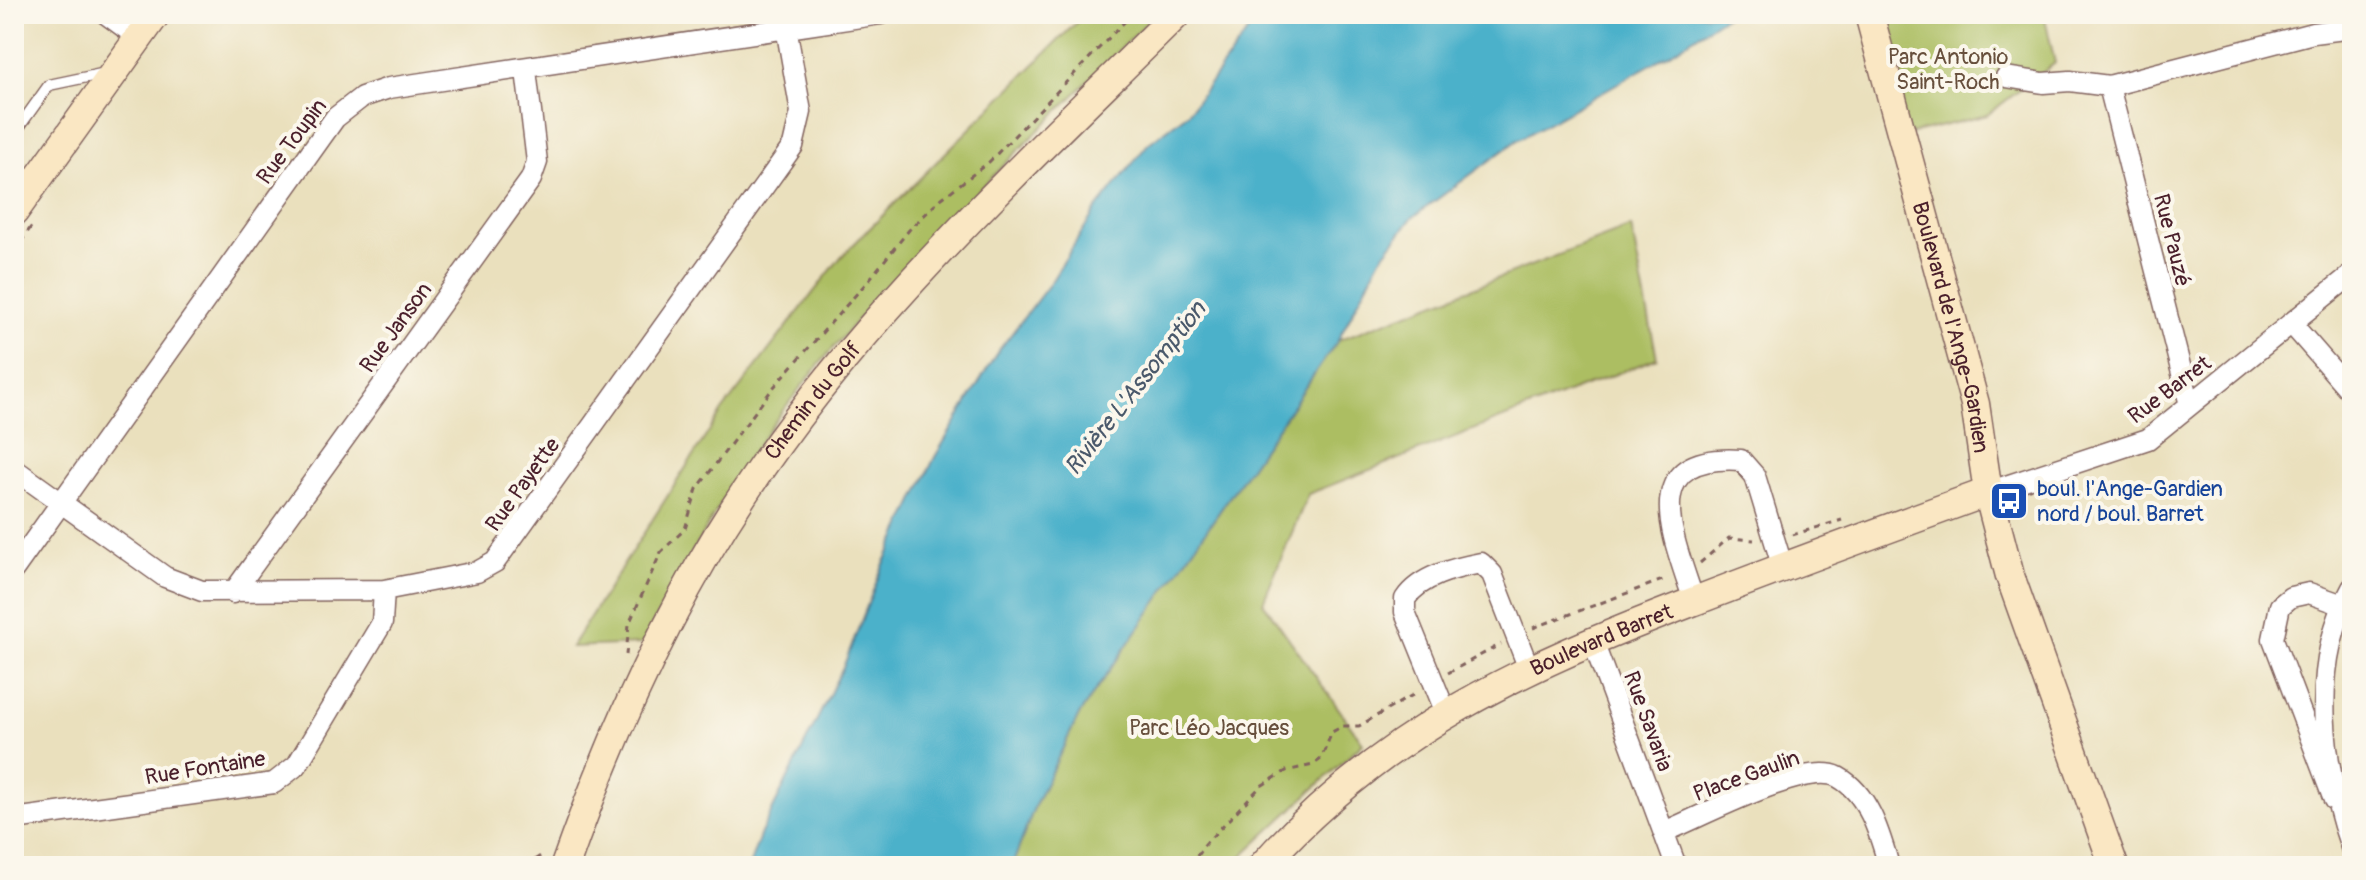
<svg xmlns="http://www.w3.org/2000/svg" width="2366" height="880" viewBox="0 0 2366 880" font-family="Pangolin,sans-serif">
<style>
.green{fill:#acbe62;stroke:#7b6e46;stroke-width:2}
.water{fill:#4bb1ca;stroke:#4a687a;stroke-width:2}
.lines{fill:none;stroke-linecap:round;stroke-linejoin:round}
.lane-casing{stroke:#82635e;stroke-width:13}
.street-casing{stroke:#82635e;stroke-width:23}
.secondary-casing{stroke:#82635e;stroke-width:31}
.path{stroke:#82635e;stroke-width:3;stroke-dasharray:6 6;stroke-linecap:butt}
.lane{stroke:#fff;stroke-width:10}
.street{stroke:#fff;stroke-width:20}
.secondary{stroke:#fae7c3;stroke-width:28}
.labels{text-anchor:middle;stroke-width:8;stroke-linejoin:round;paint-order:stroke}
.park-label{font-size:22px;fill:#674f3c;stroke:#fbf7ec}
.street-label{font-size:22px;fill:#4a1f2b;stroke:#fbf7ec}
.transit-label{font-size:22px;fill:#164399;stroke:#fbf7ec;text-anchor:start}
.water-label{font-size:24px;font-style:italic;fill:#4a596b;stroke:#fbf7ec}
</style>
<rect width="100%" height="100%" fill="#fbf7ec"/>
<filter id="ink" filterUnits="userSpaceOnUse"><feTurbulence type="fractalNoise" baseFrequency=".0125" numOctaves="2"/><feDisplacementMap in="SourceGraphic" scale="16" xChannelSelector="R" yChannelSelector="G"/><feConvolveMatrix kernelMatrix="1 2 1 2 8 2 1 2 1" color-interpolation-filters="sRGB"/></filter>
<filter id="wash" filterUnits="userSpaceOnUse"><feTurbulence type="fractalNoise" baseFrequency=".006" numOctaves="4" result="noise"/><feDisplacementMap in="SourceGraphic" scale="32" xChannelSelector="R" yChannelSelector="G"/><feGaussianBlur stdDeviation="1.8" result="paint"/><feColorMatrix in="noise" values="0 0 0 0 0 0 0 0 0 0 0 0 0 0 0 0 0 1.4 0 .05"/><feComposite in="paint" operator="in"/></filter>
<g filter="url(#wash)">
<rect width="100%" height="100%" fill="#eae0bd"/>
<!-- green -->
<path class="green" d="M1085 14H1155C1034 137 905 256 797 392 736 469 689 558 642 644L571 647 722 411 841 257Z
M1876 14H2044L2055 63 1987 115 1906 135Z
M1631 227 1657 358 1308 494 1263 602 1363 743 1231 866H1012L1035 805 1080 713 1338 340Z"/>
<!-- water -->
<path class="water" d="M1261 14H1729L1669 54 1516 141 1412 218 1381 258 1338 340 1080 713 1035 805 1012 866H749L761 833 844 665 882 568 935 457 996 354 1051 282 1095 211 1148 144 1188 113Z"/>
</g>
<g filter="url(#ink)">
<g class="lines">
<defs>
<path id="lane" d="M14 134 49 85 106 73"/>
<path id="street" d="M106 14 139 38
M2006 77 2043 83 2070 81 2109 86 2313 33 2352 28
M2109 86 2190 405
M2291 323 2352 393
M14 469 165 577 202 591 384 590 477 572 495 562 793 146 801 112 786 27
M1988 492 2148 439 2352 274
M14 569 335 118 362 97 389 88 881 14
M2352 588C2308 667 2323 769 2352 850
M233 593 531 179 537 162 526 70
M1694 601C1675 541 1633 453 1741 460L1755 476 1782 565
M1592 639 1676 866
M1446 713 1405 612V599C1420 576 1455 568 1481 563L1492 574 1529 669
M2334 800 2273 639 2280 606 2291 597 2309 593 2343 605
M14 819 274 783 297 765 382 623 384 590
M1664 832C1699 818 1806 760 1838 777 1869 794 1880 835 1889 866"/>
<g id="secondary">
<path id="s1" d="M1869 14 1975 404 1988 492 2010 576 2114 866"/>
<path d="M14 212 156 14"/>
<path id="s2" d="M565 866C611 736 667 610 743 495 861 314 1025 165 1177 14"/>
<path id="s3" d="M1262 866C1385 729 1524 666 1692 602 1790 564 1889 528 1988 492"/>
</g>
</defs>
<!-- lane casing -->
<use href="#lane" class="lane-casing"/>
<!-- street casing -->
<use href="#street" class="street-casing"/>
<!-- secondary casing -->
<use href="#secondary" class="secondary-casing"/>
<!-- path -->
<path class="path" d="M14 252 31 227
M1792 535 1842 520
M1700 563 1729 538 1754 540
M1533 628 1668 578
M626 655 629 624 661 552 685 529 697 489 773 388 868 281 909 230 942 198 989 162 1132 14
M1448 673 1501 644
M525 866 545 853
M1190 866 1205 844 1261 786 1286 771 1313 765 1321 759 1332 732 1343 726H1359L1418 692"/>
<!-- lane -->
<use href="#lane" class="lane"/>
<!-- street -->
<use href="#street" class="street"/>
<!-- secondary -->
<use href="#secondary" class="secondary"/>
</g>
</g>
<!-- icons -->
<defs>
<symbol id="bus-square" viewBox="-11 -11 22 22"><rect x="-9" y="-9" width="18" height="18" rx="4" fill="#1a4fb4" stroke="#fbf7ec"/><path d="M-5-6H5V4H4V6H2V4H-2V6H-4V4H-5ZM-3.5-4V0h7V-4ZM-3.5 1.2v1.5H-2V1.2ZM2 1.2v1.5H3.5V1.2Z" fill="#fff"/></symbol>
</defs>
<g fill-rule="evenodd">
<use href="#bus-square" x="1987" y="479" width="44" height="44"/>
</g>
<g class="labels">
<!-- park labels -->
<g class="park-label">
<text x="1948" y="64">Parc Antonio<tspan x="1948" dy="25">Saint-Roch</tspan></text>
<text x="1209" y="735">Parc Léo Jacques</text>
</g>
<!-- street labels -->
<g class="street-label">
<text transform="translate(291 141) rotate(-53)" y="8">Rue Toupin</text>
<text transform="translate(2173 240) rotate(76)" y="8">Rue Pauzé</text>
<text transform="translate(395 327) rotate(-54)" y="8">Rue Janson</text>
<text dy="8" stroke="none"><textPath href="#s1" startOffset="324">Boulevard de l'Ange-Gardien</textPath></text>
<text transform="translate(2169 389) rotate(-37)" y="8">Rue Barret</text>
<text dy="8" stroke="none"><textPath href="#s2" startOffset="530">Chemin du Golf</textPath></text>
<text transform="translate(522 484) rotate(-54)" y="8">Rue Payette</text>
<text dy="8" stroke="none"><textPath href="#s3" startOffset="412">Boulevard Barret</textPath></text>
<text transform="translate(1649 721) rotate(70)" y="8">Rue Savaria</text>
<text transform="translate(205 767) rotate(-9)" y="8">Rue Fontaine</text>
<text transform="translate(1746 775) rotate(-20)" y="8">Place Gaulin</text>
</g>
<!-- transit labels -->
<g class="transit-label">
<text x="2037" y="496">boul. l'Ange-Gardien<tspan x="2037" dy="25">nord / boul. Barret</tspan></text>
</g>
<!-- water labels -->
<g class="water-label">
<text transform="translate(1135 388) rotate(-52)" y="8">Rivière L'Assomption</text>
</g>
</g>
<!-- margin -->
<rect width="2366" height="880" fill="none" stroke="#fbf7ec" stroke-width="48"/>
</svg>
